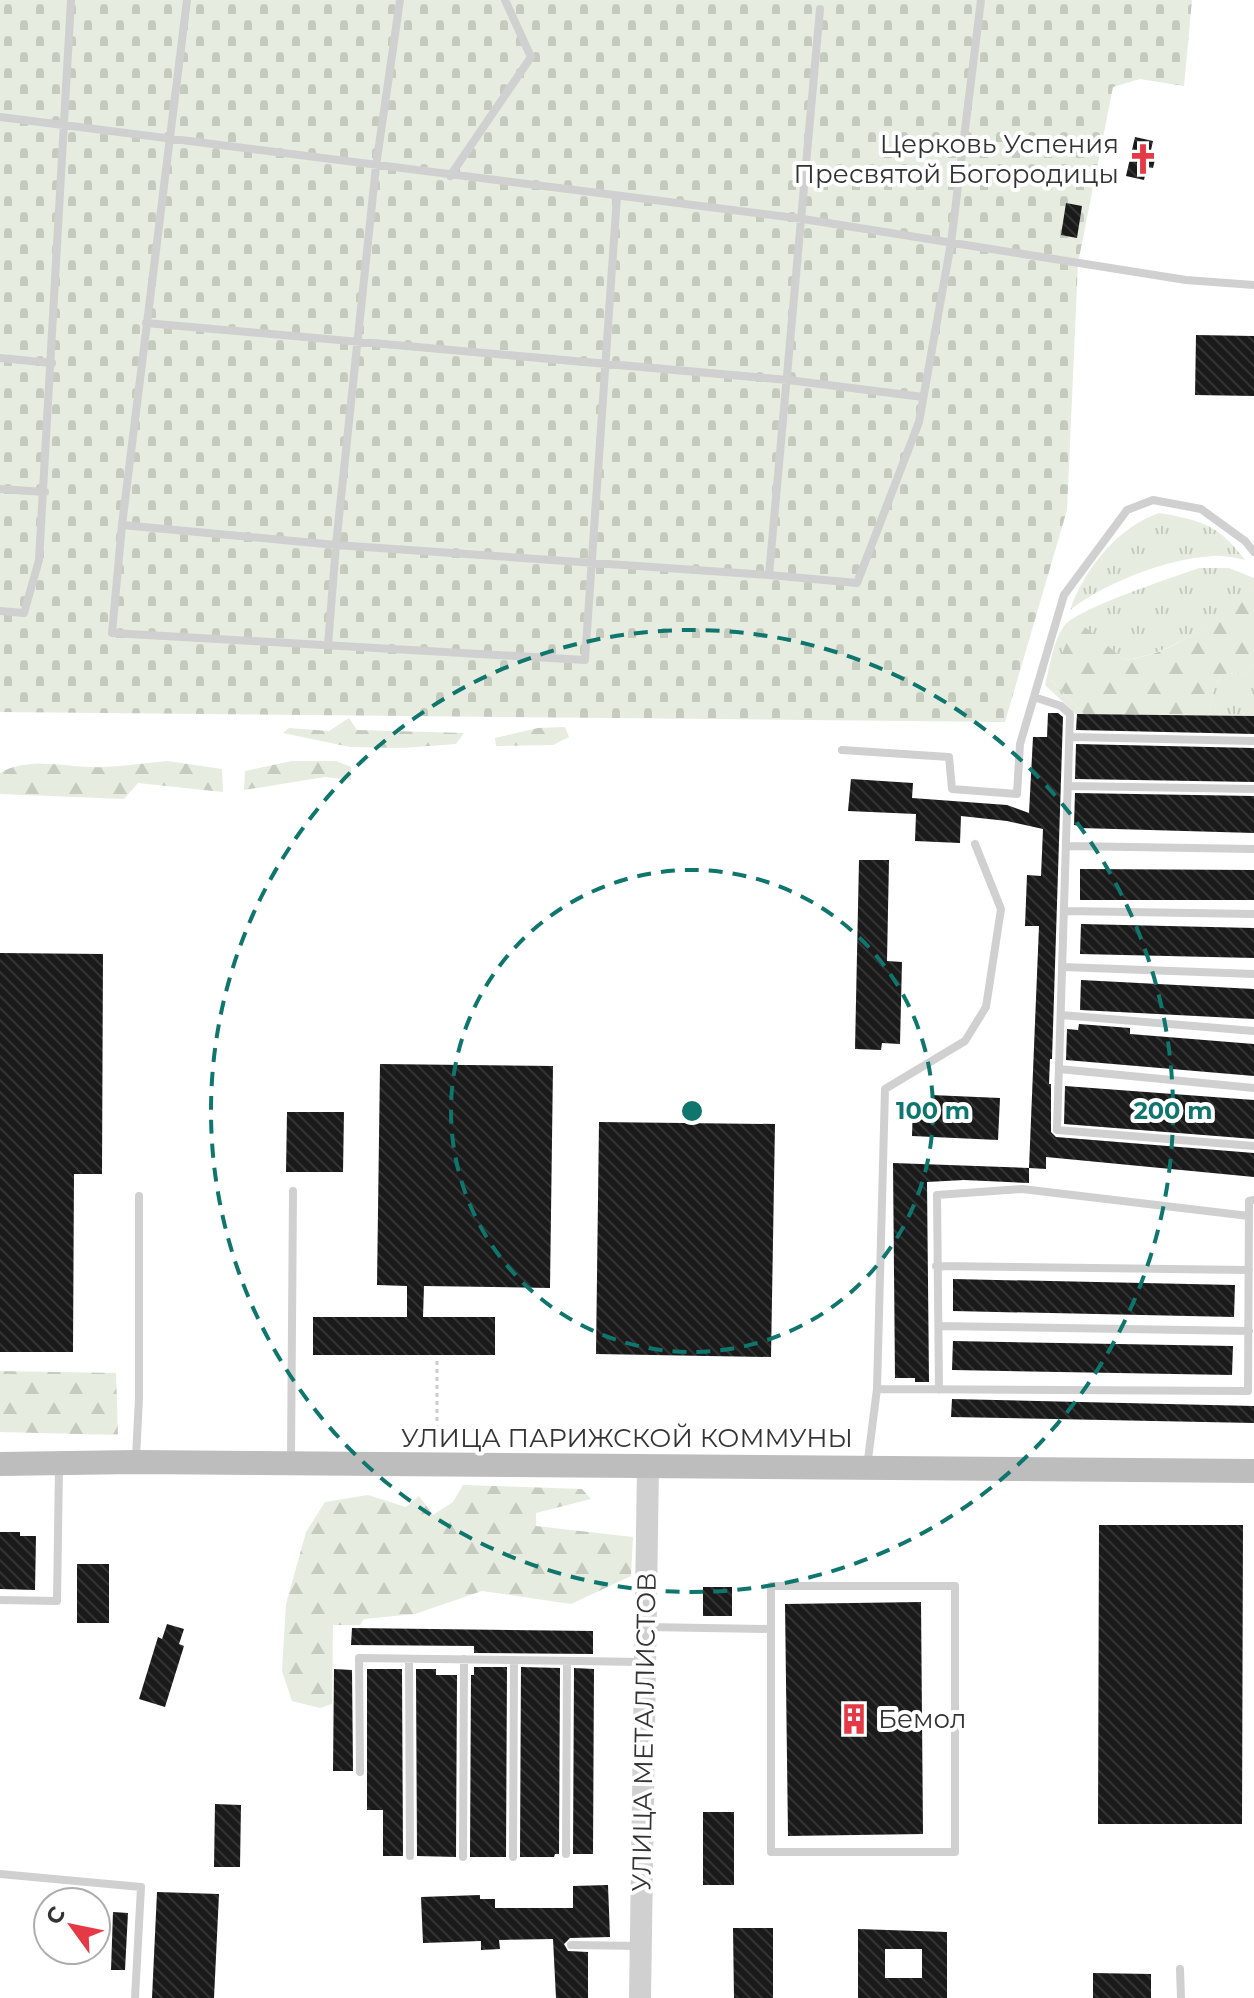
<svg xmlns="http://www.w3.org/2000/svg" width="1254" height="1998" viewBox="0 0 1254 1998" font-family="Montserrat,sans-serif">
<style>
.grass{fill:url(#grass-tufts)}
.forest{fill:url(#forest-firs)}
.cemetery{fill:url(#cemetery-stones)}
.building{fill:url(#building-back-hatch);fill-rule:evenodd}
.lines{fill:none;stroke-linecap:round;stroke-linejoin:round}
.path{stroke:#cdcdcd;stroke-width:3;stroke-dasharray:4 4;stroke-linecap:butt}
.service{stroke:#d0d0d0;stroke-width:8}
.tertiary{stroke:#d0d0d0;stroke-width:22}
.secondary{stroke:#bdbdbd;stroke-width:24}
.ring{fill:none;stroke:#0f766e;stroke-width:4;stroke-dasharray:14 10}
.labels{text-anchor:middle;stroke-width:8;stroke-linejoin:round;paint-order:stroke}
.poi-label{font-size:26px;fill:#333;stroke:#fff;text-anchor:end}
.street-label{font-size:26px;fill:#333;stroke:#fff}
.centre{fill:#0f766e;stroke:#fff;stroke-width:4}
.ring-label{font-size:24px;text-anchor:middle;font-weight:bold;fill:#0f766e;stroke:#fff;stroke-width:8;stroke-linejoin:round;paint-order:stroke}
</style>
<defs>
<pattern id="grass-tufts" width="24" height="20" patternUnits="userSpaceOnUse" patternTransform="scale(2)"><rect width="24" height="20" fill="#e6ecdf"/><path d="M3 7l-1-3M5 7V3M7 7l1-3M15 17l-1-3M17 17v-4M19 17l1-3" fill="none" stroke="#c6cbc0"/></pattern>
<pattern id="forest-firs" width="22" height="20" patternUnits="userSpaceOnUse" patternTransform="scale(2)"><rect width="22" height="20" fill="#e6ecdf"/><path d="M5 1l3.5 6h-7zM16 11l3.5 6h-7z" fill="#c6cbc0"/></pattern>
<pattern id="cemetery-stones" width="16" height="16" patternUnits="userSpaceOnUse" patternTransform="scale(2)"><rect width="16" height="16" fill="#e6ecdf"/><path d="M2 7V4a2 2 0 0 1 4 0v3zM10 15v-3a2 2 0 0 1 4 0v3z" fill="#c6cbc0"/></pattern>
<pattern id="building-back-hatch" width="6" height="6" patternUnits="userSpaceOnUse" patternTransform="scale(2)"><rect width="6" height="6" fill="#1a1a1a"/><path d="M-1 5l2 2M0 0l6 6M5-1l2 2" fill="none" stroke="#333"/></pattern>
</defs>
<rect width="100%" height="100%" fill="#fff"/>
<!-- grass -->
<path class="grass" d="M1159 513C1201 520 1219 525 1245 560 1235 558 1224 555 1214 556 1169 558 1106 582 1070 610 1084 569 1118 527 1159 513Z
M1199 568H1229L1254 578V591L1250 588C1217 621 1173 654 1125 660L1080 624 1051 680 1084 714H1076L1045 685C1050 666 1053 641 1064 626 1078 608 1174 577 1199 568Z
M1254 664V716L1209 715 1214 688 1222 674 1248 673Z"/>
<!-- forest -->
<path class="forest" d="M1251 587 1254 591V664L1248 673 1222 674 1214 688 1209 715 1084 714 1051 680 1066 644 1080 623 1125 660C1173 655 1217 620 1251 587Z
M349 718 357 730 464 733 456 744 402 748 350 747 283 733 289 728 329 731Z
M565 727 569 737 553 745 496 746 495 738 538 728Z
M167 761 222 769 223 792 138 783 124 799 0 794V773C29 755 72 769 104 767 125 766 146 763 167 761Z
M292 761H336L351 767V780L325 777 244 790 245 771Z
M0 1371 116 1373 118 1435 0 1432Z
M463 1485 582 1489 591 1499 536 1513V1526L633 1537 631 1576 571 1604 482 1591 415 1614 364 1619 360 1625H333L332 1704 320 1708 292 1701 282 1671 286 1604 306 1532 325 1502 368 1495 406 1507 419 1496 433 1515 453 1502Z"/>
<!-- cemetery -->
<path class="cemetery" d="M0 0H1192L1184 86 1140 79 1113 87 1078 263 1067 510 1005 722 0 712Z"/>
<!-- building -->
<path class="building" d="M1135 137 1153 141 1151 150 1157 151 1153 168 1147 167 1144 180 1126 176Z
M1066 203 1082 206 1077 238 1061 235Z
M1196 335 1254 336V396L1195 395Z
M1048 713H1058L1063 717 1052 1059H1050L1049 1084H1051V1132L1056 1137 1254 1153V1177L1046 1157V1169L1029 1168 1039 926H1025L1027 875 1041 876 1043 829 1007 821 961 816 960 843 915 841 916 814 848 811 851 779 913 783 912 798 1007 805 1029 813 1033 737H1047Z
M1077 714 1254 716V734L1076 730Z
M1076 744 1254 748V782L1075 779Z
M1075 793 1254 796V833L1080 828V826L1074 825Z
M859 860H889L887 961 902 962 900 1044 882 1043 881 1050 855 1049Z
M1080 869 1254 870V900H1080Z
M1081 924 1254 928V958L1080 954Z
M0 953 103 954 102 1174H74L73 1352H0Z
M1081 980 1254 989V1019L1080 1010Z
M1079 1024 1130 1028V1034L1254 1044V1076L1066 1060 1067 1029 1078 1030Z
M380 1064 553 1066 550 1288 424 1286 423 1317H495V1355H313V1317H407V1286L377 1285Z
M1065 1086 1254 1100V1139L1064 1124Z
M931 1095 1000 1098 998 1140 912 1136 913 1104 931 1105Z
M287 1112H344L343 1172H286Z
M599 1122 775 1124 771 1357 596 1354Z
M893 1163 1029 1168V1183L964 1180 927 1182 929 1382H915V1378H895Z
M953 1279 1235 1285 1234 1317 953 1311Z
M953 1341 1233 1346 1232 1375 952 1370Z
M952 1399 1254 1406V1423L951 1417Z
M1099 1525H1243L1242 1824H1098Z
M0 1532H20V1536H36L35 1590 0 1589Z
M77 1564H109V1623H77Z
M703 1587H732V1616H703Z
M921 1602 923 1834 788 1836 785 1604Z
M167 1624 184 1629 179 1644 184 1646 165 1707 139 1699 158 1637 162 1639Z
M352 1628 593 1631V1654L474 1653V1646L351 1645Z
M474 1667H507L506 1857H470L471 1675H474Z
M521 1667 560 1668 559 1854H555L554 1857H520Z
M574 1668 594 1669 593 1854H573Z
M334 1669 352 1670 353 1771H333Z
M367 1669H402L403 1856H383V1810H367Z
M416 1669H436V1675H457L456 1857 417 1856Z
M215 1804 241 1805 240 1867H214Z
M703 1812H734V1885H703Z
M608 1885 610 1937 570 1938 564 1944 568 1951 588 1952V1998H556L553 1939 499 1940 500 1949 481 1950V1941L423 1943 421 1897 480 1895V1899H495V1908H573V1886Z
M157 1892 219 1894 214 1998H152Z
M113 1912 128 1913 125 1970H111Z
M733 1928H773V1998H734Z
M858 1929 947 1932V1998H858ZM885 1949H922V1978H885Z
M1093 1973 1151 1974V1998H1093Z"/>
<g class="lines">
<!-- path -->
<path class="path" d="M437 1445V1359"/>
<!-- service -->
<path class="service" d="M187 0 122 525 112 633 585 660 617 196
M400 0 376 166 336 545 769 575 820 9
M0 117 803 219 1186 280 1254 285
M450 176 531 57 505 0
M146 323 788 380 923 397
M0 358 52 363
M0 489 45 492
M122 525 336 545 328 645
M769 575 857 583 919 422 951 243 981 0
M0 611 24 613 39 560 71 0
M1034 697 1061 706 1070 714 1057 1130 1254 1146
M1071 737 1254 741
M842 750 949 757 952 789 1017 794 1020 744 1064 595 1127 510 1153 500 1201 509 1245 541 1254 552
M1069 786 1254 789
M1067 846 1254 849
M1065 911 1254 914
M1063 967 1254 974
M1061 1015 1254 1031
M1059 1069 1254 1088
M936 1266 1249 1270
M939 1326 1249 1331
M877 1389 1248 1391 1249 1201 1254 1200
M939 1390 937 1195 1022 1189 1249 1216
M136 1457 139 1398V1196
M291 1459 293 1191
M867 1467 877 1389 885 1089 965 1041 986 1007 1001 909 975 844
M771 1586H955V1852H771Z
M0 1600 57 1601 59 1467
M646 1627 771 1629
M409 1659 410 1856
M360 1772 359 1658 644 1662
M566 1854 567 1661
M463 1857 464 1659
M513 1857 514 1660
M0 1874 141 1887 135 1998
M571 1945 640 1946
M1180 1969 1181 1998"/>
<!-- tertiary -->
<path class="tertiary" d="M640 1998 648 1466"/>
<!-- secondary -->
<path class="secondary" d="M0 1464 136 1462 1254 1471"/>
</g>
<!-- distance rings -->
<g class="ring">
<circle cx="692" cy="1111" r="241"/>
<circle cx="692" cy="1111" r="481"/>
</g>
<!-- icons -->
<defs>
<symbol id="church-bare" viewBox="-9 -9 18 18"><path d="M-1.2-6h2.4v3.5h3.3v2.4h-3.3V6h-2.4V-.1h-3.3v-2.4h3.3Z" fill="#e63946" stroke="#fff" stroke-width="2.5" paint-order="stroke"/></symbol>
<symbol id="building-bare" viewBox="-9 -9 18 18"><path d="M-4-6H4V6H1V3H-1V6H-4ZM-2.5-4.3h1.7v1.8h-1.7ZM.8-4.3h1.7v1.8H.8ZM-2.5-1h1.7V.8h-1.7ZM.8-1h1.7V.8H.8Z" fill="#e63946" stroke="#fff" stroke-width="2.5" paint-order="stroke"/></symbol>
</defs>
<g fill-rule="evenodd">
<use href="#church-bare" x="1121" y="137" width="44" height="44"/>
<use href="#building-bare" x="832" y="1697" width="44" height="44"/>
</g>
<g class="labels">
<!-- poi labels -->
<g class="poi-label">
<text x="1119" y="153">Церковь Успения<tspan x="1119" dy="30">Пресвятой Богородицы</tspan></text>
<text x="878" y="1728" text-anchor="start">Бемол</text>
</g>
<!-- street labels -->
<g class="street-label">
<text x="627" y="1447">УЛИЦА ПАРИЖСКОЙ КОММУНЫ</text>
<text transform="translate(644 1732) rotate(-89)" y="9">УЛИЦА МЕТАЛЛИСТОВ</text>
</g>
</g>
<circle cx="692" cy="1111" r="12" class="centre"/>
<g class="ring-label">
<text x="933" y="1119">100 m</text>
<text x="1173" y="1119">200 m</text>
</g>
<!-- north arrow -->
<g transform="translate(72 1926) rotate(303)"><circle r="38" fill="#ffffff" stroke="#adadad" stroke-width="2"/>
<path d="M0-6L14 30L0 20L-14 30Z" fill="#e63946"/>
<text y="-12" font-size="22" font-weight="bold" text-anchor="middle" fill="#333333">С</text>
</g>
</svg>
